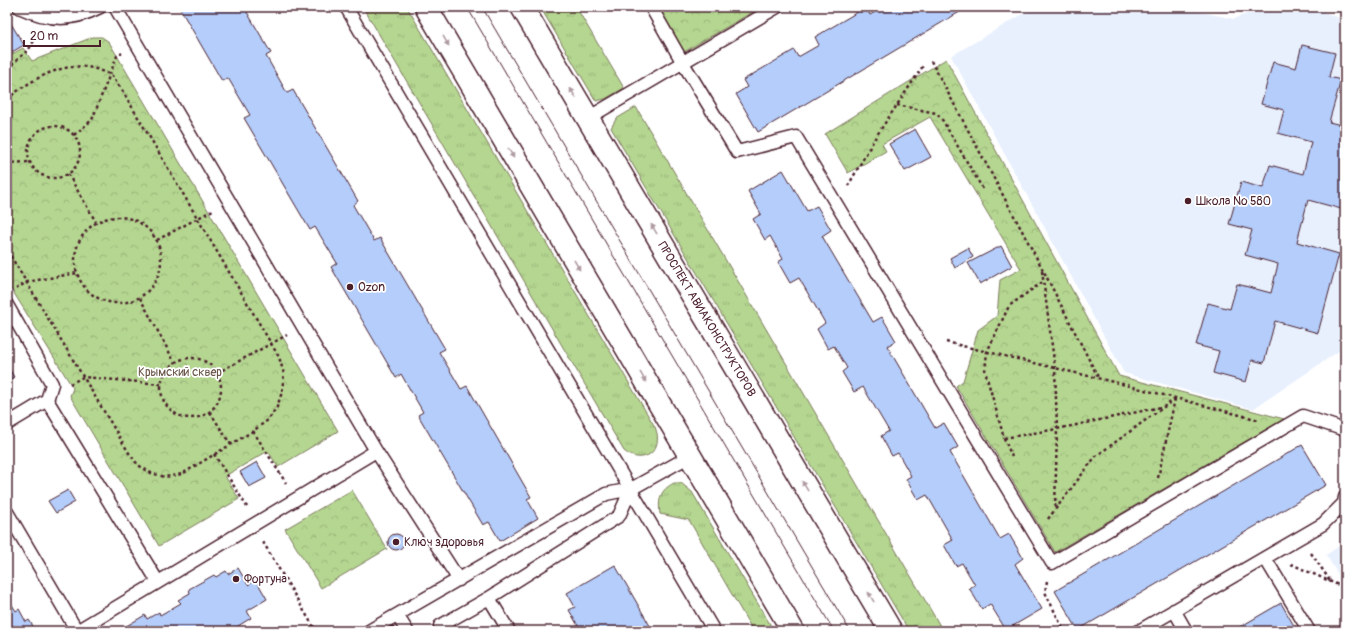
<svg xmlns="http://www.w3.org/2000/svg" width="1352" height="638" viewBox="0 0 1352 638" font-family="Pangolin,sans-serif">
<style>
.built{fill:#e8f0fe}
.grass{fill:url(#grass-tufts);stroke:#7f7a5e}
.forest{fill:url(#forest-crowns);stroke:#7f7a5e}
.building{fill:#b4cdfb;stroke:#4a1f2b}
.lines{fill:none;stroke-linecap:round;stroke-linejoin:round}
.lane-casing{stroke:#4a1f2b;stroke-width:15}
.secondary-casing{stroke:#4a1f2b;stroke-width:25}
.path{stroke:#4a1f2b;stroke-width:2.5;stroke-dasharray:3 3;stroke-linecap:butt}
.lane{stroke:#fff;stroke-width:12}
.secondary{stroke:#fff;stroke-width:22}
.tram{stroke:#4a1f2b;stroke-width:1}
.oneway{fill:#ae9aa0}
.poi-dot{fill:#4a1f2b;stroke:#fff;stroke-width:1.5}
.labels{text-anchor:middle;stroke-width:3.5;stroke-linejoin:round;paint-order:stroke}
.poi-label{font-size:12px;fill:#4a1f2b;stroke:#fff;text-anchor:start}
.street-label{font-size:12px;fill:#4a1f2b;stroke:#fff}
.park-label{font-size:12px;fill:#6a5649;stroke:#fff}
</style>
<defs>
<pattern id="grass-tufts" width="24" height="20" patternUnits="userSpaceOnUse"><rect width="24" height="20" fill="#b4d690"/><path d="M3 7l-1-3M5 7V3M7 7l1-3M15 17l-1-3M17 17v-4M19 17l1-3" fill="none" stroke="#9cb77c"/></pattern>
<pattern id="forest-crowns" width="20" height="18" patternUnits="userSpaceOnUse"><rect width="20" height="18" fill="#b4d690"/><path d="M2 6a3 3 0 1 1 6 0M12 15a3 3 0 1 1 6 0" fill="none" stroke="#9cb77c"/></pattern>
</defs>
<rect width="100%" height="100%" fill="#fff"/>
<filter id="ink" filterUnits="userSpaceOnUse"><feTurbulence type="fractalNoise" baseFrequency=".025" numOctaves="2"/><feDisplacementMap in="SourceGraphic" scale="8" xChannelSelector="R" yChannelSelector="G"/><feConvolveMatrix kernelMatrix="1 2 1 2 8 2 1 2 1" color-interpolation-filters="sRGB"/></filter>
<g filter="url(#ink)">
<!-- built -->
<path class="built" d="M1035 7H1178L1234 19 1263 7H1312L1339 18 1345 30V347L1253 409 1124 373 951 56Z
M1345 542V586L1326 555Z"/>
<!-- grass -->
<path class="grass" d="M363 7H407L655 427C665 450 643 467 624 451Z
M540 7H576L624 88 605 99 596 101Z
M636 107 943 631H909L611 128 616 119Z
M674 483H681L692 492 774 631H753L689 520 660 514C658 499 660 490 674 483Z"/>
<!-- forest -->
<path class="forest" d="M658 7H761L684 52Z
M93 37H102L109 42 338 431 278 467 268 451 225 476 239 499 159 546 70 396 73 388 7 282V57L23 48 32 61Z
M946 59 1119 376 1284 419 1055 552 956 386 963 381 978 330 997 316 1000 280 1021 269 930 117 882 144 886 151 848 173 825 134Z
M352 490 387 549 321 588 285 529Z"/>
<!-- building -->
<path class="building" d="M179 7H244L271 53 266 56 287 93 293 90 358 201 353 205 374 241 380 238 445 349 439 352 461 389 467 386 531 497 527 499 538 518 500 541 489 522 483 525 418 415 423 412 401 374 396 378 331 267 337 263 315 227 310 230 244 118 250 115 228 78 222 81Z
M866 7 870 15 883 7H968L758 132 736 94 747 87 743 80 794 50 798 57 819 45 815 37Z
M10 22 24 45 7 55V24Z
M1302 45 1335 53 1329 77 1341 80 1329 122 1345 126V210L1308 200 1297 242 1339 254 1318 333 1275 321 1264 363 1252 360 1246 382 1213 373 1219 351 1196 345 1208 303 1230 309 1237 284 1271 293 1278 264 1245 255 1252 230 1229 224 1241 182 1263 188 1270 165 1303 174 1311 142 1278 133 1284 110 1261 104 1273 62 1296 68Z
M915 129 931 157 905 171 889 144Z
M783 170 807 211 817 206 831 230 822 236 873 322 882 317 896 341 887 346 935 428 944 423 958 447 950 452 1000 539 1009 534 1023 558 1015 564 1042 609 1006 630 990 604 982 609 969 588 975 585 962 563 956 566 944 545 953 540 927 495 918 500 906 479 911 476 898 453 892 456 881 436 889 431 863 387 854 392 842 372 847 368 834 346 828 349 817 329 825 323 799 278 790 283 778 262 783 259 770 236 765 240 753 219 761 214 748 191Z
M1001 246 1012 266 980 284 968 263Z
M968 248 973 257 955 268 950 258Z
M7 365 14 377 7 381Z
M1302 445 1326 485 1078 630 1055 591Z
M257 462 266 478 249 487 240 472Z
M68 490 75 502 56 513 48 501Z
M388 542a8 8 0 1 1 16 0a8 8 0 1 1-16 0Z
M615 565 653 631H581L569 610 575 607 567 593Z
M238 568 248 585 256 580 267 599 247 611 251 618 230 631H118L145 615 147 619 159 612 160 615 181 603 178 600 190 593 189 589 214 575 216 577 226 571 228 574Z
M7 597 16 611 19 609 26 622 29 620 36 631H7Z
M1281 603 1297 631H1233Z
M393 626 396 631H385Z"/>
<g class="lines">
<defs>
<path id="lane" d="M19 7C49 21 71 22 100 7
M115 7 376 451 459 580
M346 7 714 631
M651 7 683 63 737 152 796 137 1052 563 1303 416 1345 430
M588 118 777 7
M7 305 52 384 47 400 7 424
M47 400 158 582
M7 512 77 631 376 451
M1265 558 1309 631
M489 598 509 631
M1174 610 1186 631
M397 615 407 631
M369 631 606 494 631 489 690 456
M443 631 440 626 489 598 619 516 631 489
M1139 631 1323 524 1344 503 1345 497"/>
<path id="secondary" d="M426 7 793 631
M522 7 891 631"/>
</defs>
<!-- lane casing -->
<use href="#lane" class="lane-casing"/>
<!-- secondary casing -->
<use href="#secondary" class="secondary-casing"/>
<!-- path -->
<path class="path" d="M931 61 1042 268 1099 379
M7 69 29 49 38 34
M7 99C32 79 67 58 99 70 103 72 108 73 111 75 115 79 118 85 122 90L279 357 284 374 282 392 277 407 268 420 253 431 182 474 165 477 151 473 138 465 129 453 7 250
M897 105 936 113 943 121 984 191
M28 152a26 26 0 1 1 52 0a26 26 0 1 1-52 0Z
M74 135 92 120 117 56 122 53
M7 163 29 162
M68 174 96 222
M848 186 875 138 923 66
M75 260a43 43 0 1 1 86 0a43 43 0 1 1-86 0Z
M157 240 213 210
M1042 271 1055 368 1057 429 1055 510
M16 289 27 282 77 273
M140 298 175 363
M946 342 1122 384 1259 420
M161 388a30 30 0 1 1 60 0a30 30 0 1 1-60 0Z
M217 373 287 335
M70 384 83 377 161 384
M210 412 231 445
M253 431 286 483
M1004 438 1057 429 1166 406
M214 454 247 507
M1012 457 1004 438 985 371 987 352 1009 306 1044 281
M1158 478 1175 399
M1048 519 1096 456 1175 399
M263 542 316 631
M1311 553 1331 582
M1291 564 1345 588
M1047 581 1045 592 1064 631
M1114 631 1120 627"/>
<!-- lane -->
<use href="#lane" class="lane"/>
<!-- secondary -->
<use href="#secondary" class="secondary"/>
<!-- tram -->
<path class="tram" d="M467 7 834 631
M482 7 850 631"/>
</g>
<!-- one-way arrows -->
<defs><path id="oneway-solid" d="M-6-.8H1V-3.2L6.5 0L1 3.2V.8H-6Z"/></defs>
<g class="oneway">
<use href="#oneway-solid" transform="translate(446 41) rotate(60)"/>
<use href="#oneway-solid" transform="translate(573 93) rotate(-121)"/>
<use href="#oneway-solid" transform="translate(511 153) rotate(60)"/>
<use href="#oneway-solid" transform="translate(654 229) rotate(-121)"/>
<use href="#oneway-solid" transform="translate(577 265) rotate(60)"/>
<use href="#oneway-solid" transform="translate(643 377) rotate(60)"/>
<use href="#oneway-solid" transform="translate(805 486) rotate(-121)"/>
<use href="#oneway-solid" transform="translate(871 597) rotate(-121)"/>
</g>
</g>
<!-- markers -->
<g class="poi-dot">
<circle cx="1188" cy="201" r="4"/>
<circle cx="350" cy="287" r="4"/>
<circle cx="396" cy="542" r="4"/>
<circle cx="236" cy="579" r="4"/>
</g>
<g class="labels">
<!-- poi labels -->
<g class="poi-label">
<text x="1196" y="205">Школа № 580</text>
<text x="358" y="291">Ozon</text>
<text x="404" y="546">Ключ здоровья</text>
<text x="244" y="583">Фортуна</text>
</g>
<!-- street labels -->
<g class="street-label">
<text transform="translate(707 319) rotate(59)" y="4">ПРОСПЕКТ АВИАКОНСТРУКТОРОВ</text>
</g>
<!-- park labels -->
<g class="park-label">
<text x="180" y="376">Крымский сквер</text>
</g>
</g>
<!-- margin -->
<rect width="1352" height="638" fill="none" stroke="#fff" stroke-width="24"/>
<rect x="12" y="12" width="1328" height="614" fill="none" stroke="#4a1f2b" stroke-width="1.5" filter="url(#ink)"/>
<!-- scale -->
<path d="M24 40v6h76v-6" fill="none" stroke="#4a1f2b" stroke-width="2"/>
<text x="30" y="40" font-size="12" fill="#4a1f2b" stroke="#ffffff" stroke-width="3" paint-order="stroke">20 m</text>
</svg>
